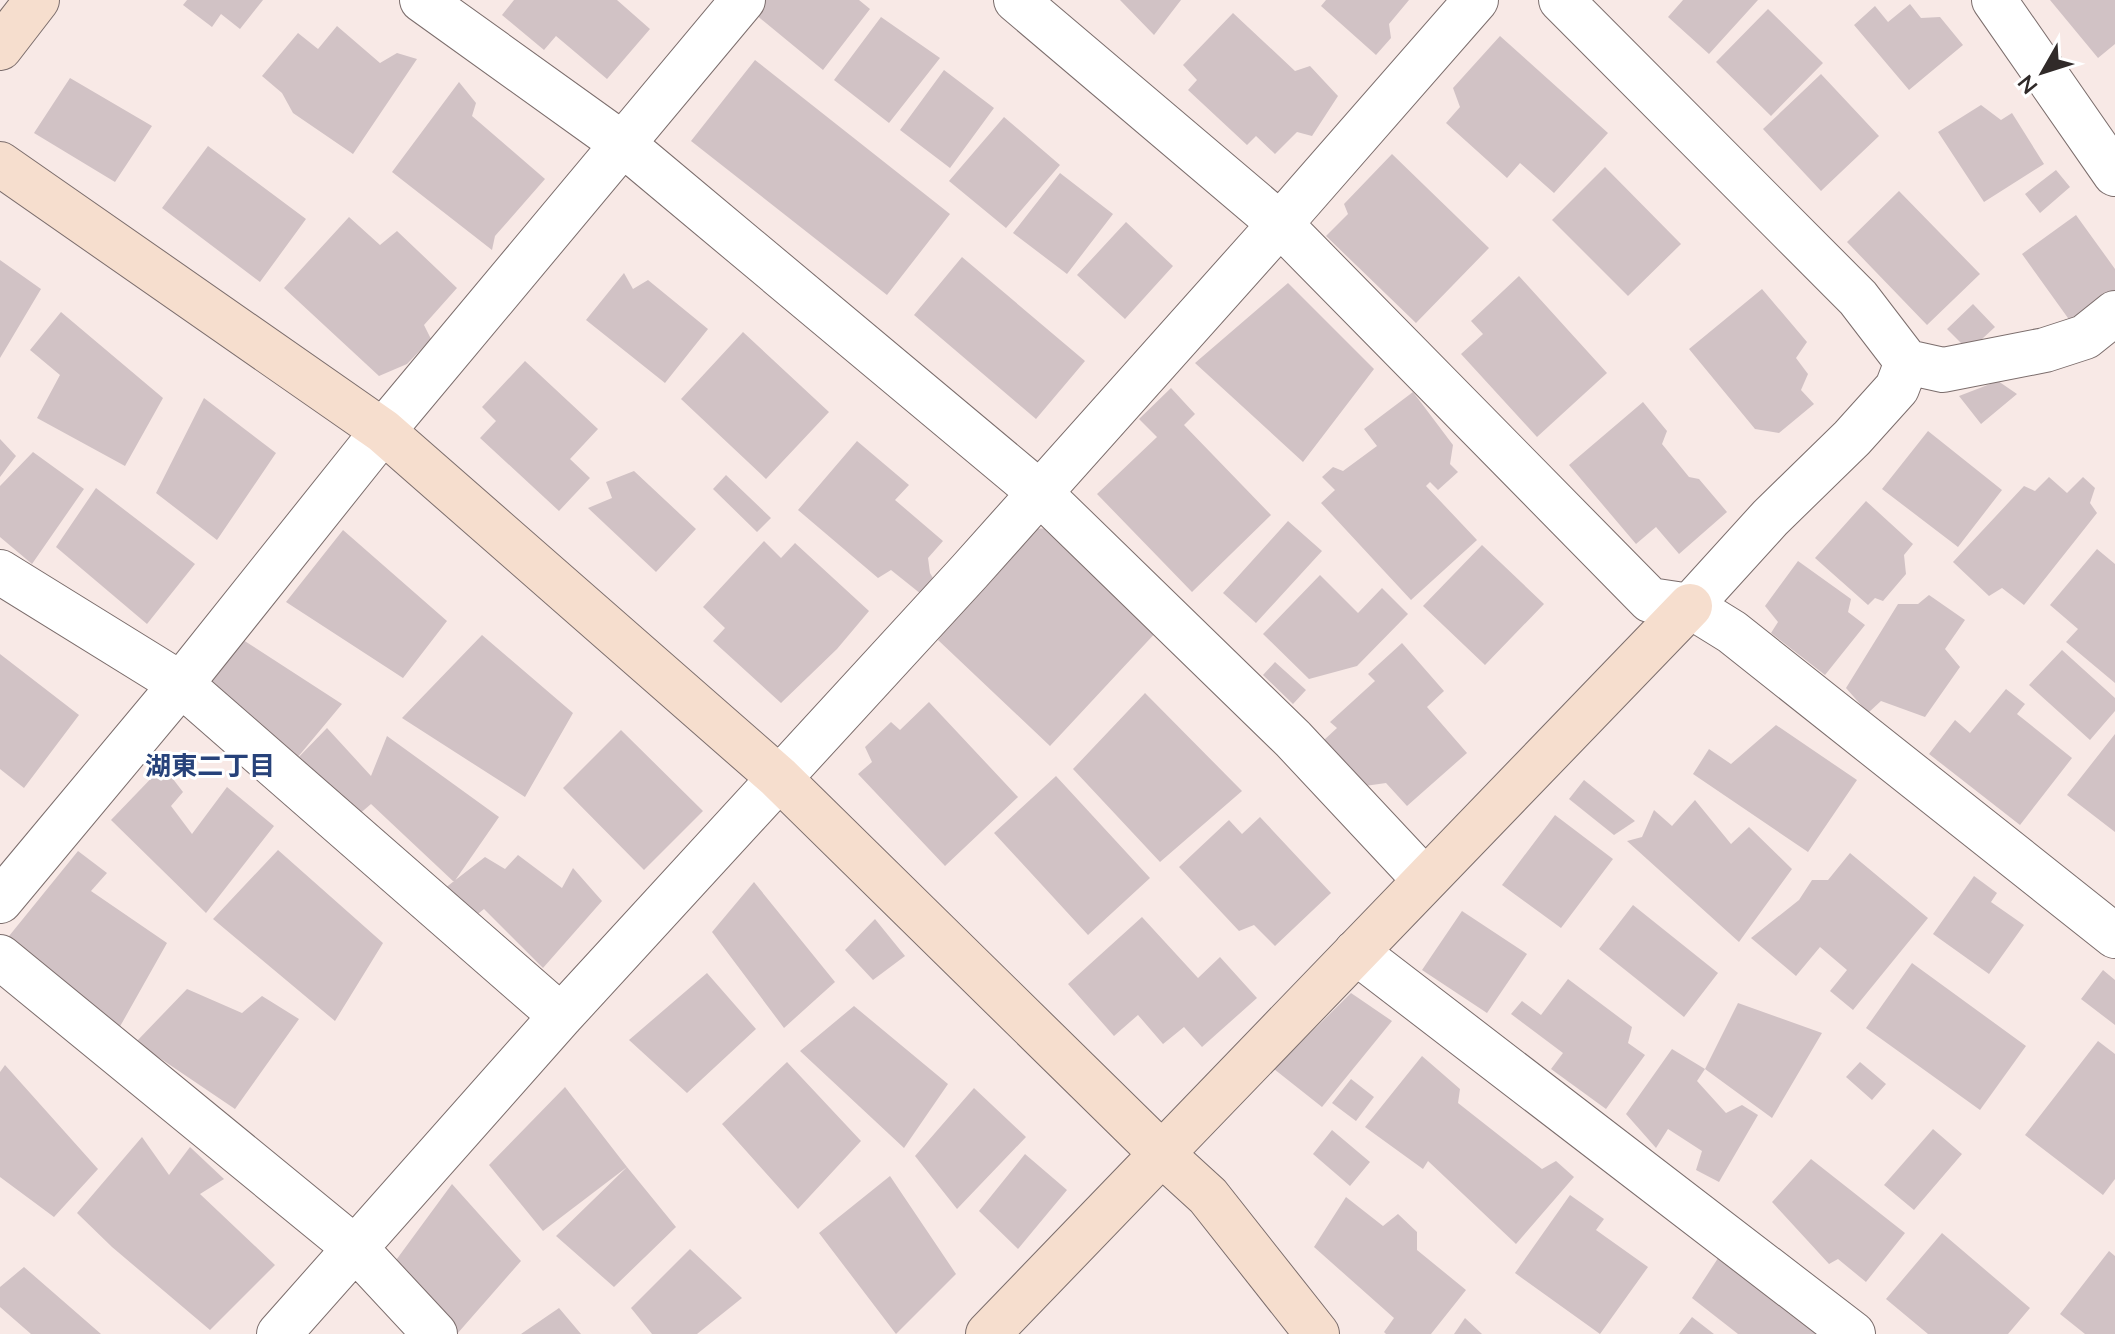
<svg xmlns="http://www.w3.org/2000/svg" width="2115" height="1334" viewBox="0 0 2115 1334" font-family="'Nunito Sans','Noto Sans JP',sans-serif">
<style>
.building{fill:#d1c2c5}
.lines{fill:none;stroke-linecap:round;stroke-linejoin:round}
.street-casing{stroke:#7b6d6c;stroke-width:46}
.secondary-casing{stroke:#7b6d6c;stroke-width:46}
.street{stroke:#fff;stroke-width:44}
.secondary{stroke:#f6dece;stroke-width:44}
.labels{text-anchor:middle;stroke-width:6;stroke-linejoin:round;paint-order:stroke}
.neighbourhood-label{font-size:26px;font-weight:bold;fill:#27427a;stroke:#fff}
</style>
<rect width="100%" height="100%" fill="#f8e9e6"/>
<!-- building -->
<path class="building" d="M187 0H263L240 29 221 14 212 27 183 5Z
M514 0H617L650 29 607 79 556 36 544 50 502 15Z
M766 0H859L870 9 823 70 755 14Z
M1120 0H1181L1154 35Z
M1326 0H1409L1389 24 1391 38 1376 55 1321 6Z
M1683 0H1758L1709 54 1668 17Z
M2050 0H2115V44L2098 58Z
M1910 4 1921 18 1940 17 1963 45 1909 90 1854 25 1875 6 1888 22Z
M1768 9 1823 63 1771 116 1716 62Z
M1233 13 1295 71 1310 66 1338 96 1312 136 1297 132 1275 154 1256 136 1247 145 1188 90 1197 80 1183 65Z
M881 17 940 58 889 123 834 80Z
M337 26 380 63 397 53 417 59 353 154 293 113 282 93 262 76 298 33 318 49Z
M1500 36 1608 133 1554 193 1520 163 1507 178 1446 123 1460 107 1453 88Z
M755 60 950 214 887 295 691 141Z
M944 70 994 108 950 168 900 130Z
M1821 74 1879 136 1821 191 1763 129Z
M70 78 152 126 115 182 34 133Z
M459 82 476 103 472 116 545 179 495 236 492 250 392 172Z
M1981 105 2001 120 2012 113 2044 164 1984 202 1938 132Z
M1004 117 1060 165 1006 228 949 181Z
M208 146 306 219 260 282 162 208Z
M1392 154 1489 248 1416 323 1326 236 1348 214 1344 204Z
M1605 167 1681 244 1628 296 1552 220Z
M2056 170 2070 187 2040 213 2025 194Z
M1060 173 1113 214 1067 274 1013 233Z
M1899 191 1980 274 1927 325 1847 242Z
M2076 215 2115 269V295L2073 325 2022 254Z
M349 217 380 245 397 231 457 288 424 325 431 339 407 364 379 376 284 288Z
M1126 222 1173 266 1125 319 1077 275Z
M962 257 1085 361 1036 419 914 315Z
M0 260 41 289 0 358Z
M624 273 633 289 648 280 708 329 665 383 586 320Z
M1519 276 1607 373 1537 437 1461 354 1483 334 1471 321Z
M1288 283 1374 369 1303 462 1195 363Z
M1762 289 1807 342 1796 358 1808 374 1801 390 1814 404 1779 433 1755 429 1689 349Z
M1973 304 1995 327 1969 351 1947 329Z
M61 312 163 398 125 466 37 418 60 375 30 350Z
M743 332 829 412 766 479 681 399Z
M525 361 598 429 570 459 590 478 559 511 480 438 496 421 482 407Z
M1998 381 2017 394 1981 424 1959 396Z
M1171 388 1195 414 1184 425 1271 515 1192 592 1097 494 1157 437 1139 419Z
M1413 392 1453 445 1450 464 1458 472 1438 490 1430 482 1426 486 1477 540 1411 600 1321 503 1335 490 1322 477 1333 467 1343 471 1377 446 1364 429Z
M204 398 276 453 217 540 156 493Z
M1643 402 1667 431 1662 444 1689 477 1699 479 1727 512 1679 554 1656 527 1636 544 1569 465Z
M1928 431 2002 490 1958 547 1882 489Z
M0 439 16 456 0 477Z
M857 441 909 485 895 500 943 541 928 558 930 573 937 585 921 594 891 570 878 578 798 510Z
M33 452 84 489 32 564 0 537V486Z
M634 471 696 529 656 572 588 508 612 498 606 482Z
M726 475 771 518 757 532 713 489Z
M2049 477 2067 493 2083 477 2095 488 2090 503 2097 513 2024 605 2002 588 1989 596 1953 562 2024 486 2035 491Z
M96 488 195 564 147 624 56 547Z
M1866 501 1913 544 1904 555 1906 574 1883 601 1875 598 1868 605 1815 558Z
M1288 521 1322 551 1256 623 1223 593Z
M1056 528 1159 629 1050 746 938 640 1029 529Z
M343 530 447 621 403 678 286 602Z
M764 541 781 558 795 543 869 611 837 649 781 703 713 641 725 628 703 607Z
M1482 545 1544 604 1485 665 1423 606Z
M2097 549 2115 564V683L2066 642 2078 629 2050 605Z
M1798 561 1851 599 1848 612 1865 625 1825 675 1771 633 1778 622 1765 606Z
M1320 575 1358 613 1382 588 1408 614 1357 666 1309 679 1263 634Z
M1929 595 1965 620 1945 649 1960 667 1925 717 1881 701 1868 713 1846 688 1898 604H1918Z
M482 635 573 713 525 797 402 718Z
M240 638 342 704 292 764 327 728 371 776 387 736 499 817 454 882 371 804 343 828 200 684Z
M1402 643 1444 691 1427 707 1467 753 1407 806 1386 783 1365 786 1324 740 1337 728 1330 722 1375 681 1368 674Z
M2062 650 2115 698V711L2090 740 2029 685Z
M0 654 79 715 24 788 0 769Z
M1275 662 1306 690 1293 704 1263 675Z
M2006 689 2025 704 2017 714 2072 758 2020 825 1929 754 1955 720 1970 733Z
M1145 693 1242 791 1160 862 1073 769Z
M929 702 1018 797 945 866 858 774 872 762 865 747 891 722 900 730Z
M1776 725 1857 780 1808 852 1693 774 1709 749 1731 764Z
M621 730 703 811 644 870 563 788Z
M2115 734V832L2067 795Z
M163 766 183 792 171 806 192 834 227 787 274 826 206 913 111 820Z
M1056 776 1150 878 1088 935 994 833Z
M1584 780 1635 821 1614 835 1569 799Z
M1695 800 1731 844 1749 827 1792 869 1739 942 1627 841 1642 837 1654 810 1672 826Z
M1555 815 1613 859 1561 928 1502 885Z
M1260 817 1331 893 1275 946 1254 925 1239 931 1179 867 1229 820 1242 834Z
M278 850 383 943 335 1021 213 919Z
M78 851 107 873 91 891 167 943 118 1030 5 941Z
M1850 853 1928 918 1853 1010 1830 991 1847 970 1820 947 1796 976 1751 938 1799 900 1812 880H1828Z
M518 855 562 888 573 868 602 901 543 968 484 909 459 929 431 899 485 857 505 869Z
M1974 876 1997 893 1991 902 2024 925 1989 974 1933 934Z
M754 882 835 982 784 1028 712 932Z
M1633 905 1718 973 1684 1017 1599 949Z
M1462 911 1527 954 1487 1013 1422 970Z
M1142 917 1198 978 1220 957 1257 998 1202 1047 1184 1027 1163 1044 1138 1015 1114 1036 1068 984Z
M875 919 905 956 873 980 845 950Z
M1912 963 2026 1046 1980 1110 1866 1028Z
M2103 970 2115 980V1025L2081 999Z
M707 973 756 1029 687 1093 629 1040Z
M1568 979 1632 1027 1628 1043 1645 1055 1606 1109 1551 1069 1563 1053 1511 1014 1522 1001 1541 1015Z
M187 989 242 1013 262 996 299 1019 235 1109 136 1042Z
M1351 993 1392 1021 1322 1107 1274 1069Z
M1738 1003 1822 1033 1772 1118 1705 1069Z
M854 1006 948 1084 904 1148 800 1051Z
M2098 1041 2115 1054V1179L2103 1195 2025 1135Z
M1672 1049 1705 1069 1697 1081 1726 1113 1742 1105 1758 1115 1719 1182 1696 1170 1702 1151 1668 1129 1656 1148 1626 1114Z
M1422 1056 1460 1089 1458 1103 1542 1169 1556 1161 1574 1177 1516 1244 1428 1161 1423 1169 1365 1127Z
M787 1062 861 1141 798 1209 722 1124Z
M1860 1062 1886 1084 1872 1100 1846 1077Z
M5 1065 98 1169 54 1217 0 1177V1072Z
M1351 1079 1374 1097 1356 1121 1332 1103Z
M565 1087 627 1167 543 1231 489 1165Z
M974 1088 1026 1137 957 1209 915 1156Z
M1933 1129 1962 1154 1914 1210 1884 1185Z
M1332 1130 1370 1162 1350 1186 1313 1154Z
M142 1137 169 1175 190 1147 224 1179 200 1194 275 1265 210 1330 112 1247 77 1213Z
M1025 1154 1067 1190 1018 1249 979 1211Z
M1811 1159 1905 1233 1866 1282 1838 1259 1829 1264 1772 1202Z
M627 1167 676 1227 614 1287 556 1236Z
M890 1176 956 1274 896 1334 819 1233Z
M452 1184 521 1261 457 1334H450L391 1267Z
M1570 1195 1604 1219 1596 1230 1648 1267 1600 1334 1515 1273Z
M1346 1197 1383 1226 1398 1214 1417 1232V1250L1466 1290 1431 1334H1386L1384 1332 1394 1318 1314 1247Z
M1942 1233 2030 1308 2008 1334H1928L1886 1299Z
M690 1249 742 1298 697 1334H652L631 1308Z
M1724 1249 1822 1334H1738L1692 1298Z
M2109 1251 2115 1256V1334H2085L2060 1314Z
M24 1267 101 1334H31L0 1307V1287Z
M559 1308 581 1334H521Z
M1692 1317 1714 1334H1679Z
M1465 1318 1482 1334H1454Z"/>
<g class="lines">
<defs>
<path id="street" d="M422 0 624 145 1040 493 1293 739 1425 880
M1016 0 1280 224 1650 600 1690 606 1732 632 2115 936
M1561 0 1858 298 1907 362 1897 388 1852 438 1770 518 1690 606
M1994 0 2115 174
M1907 362 1943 370 2045 350 2085 337 2115 313
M0 572 181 684 561 1016
M0 901 181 684 383 431 743 0
M1356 952 1853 1334
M0 957 355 1248 435 1334
M279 1334 561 1016 969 572 1280 224 1476 0"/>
<path id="secondary" d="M0 48 37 0
M0 164 383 431 778 777 1162 1154 1208 1196 1317 1334
M988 1334 1690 606"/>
</defs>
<!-- street casing -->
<use href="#street" class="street-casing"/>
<!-- secondary casing -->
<use href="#secondary" class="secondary-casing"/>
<!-- street -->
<use href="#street" class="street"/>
<!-- secondary -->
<use href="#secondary" class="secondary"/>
</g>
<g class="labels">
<!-- neighbourhood labels -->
<g class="neighbourhood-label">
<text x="210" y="775">湖東二丁目</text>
</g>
</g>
<!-- north arrow -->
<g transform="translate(2043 72) rotate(231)" stroke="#ffffff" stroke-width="6" paint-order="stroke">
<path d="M0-6L14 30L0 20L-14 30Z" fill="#302a29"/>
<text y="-12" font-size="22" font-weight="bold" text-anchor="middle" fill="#302a29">N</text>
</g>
</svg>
